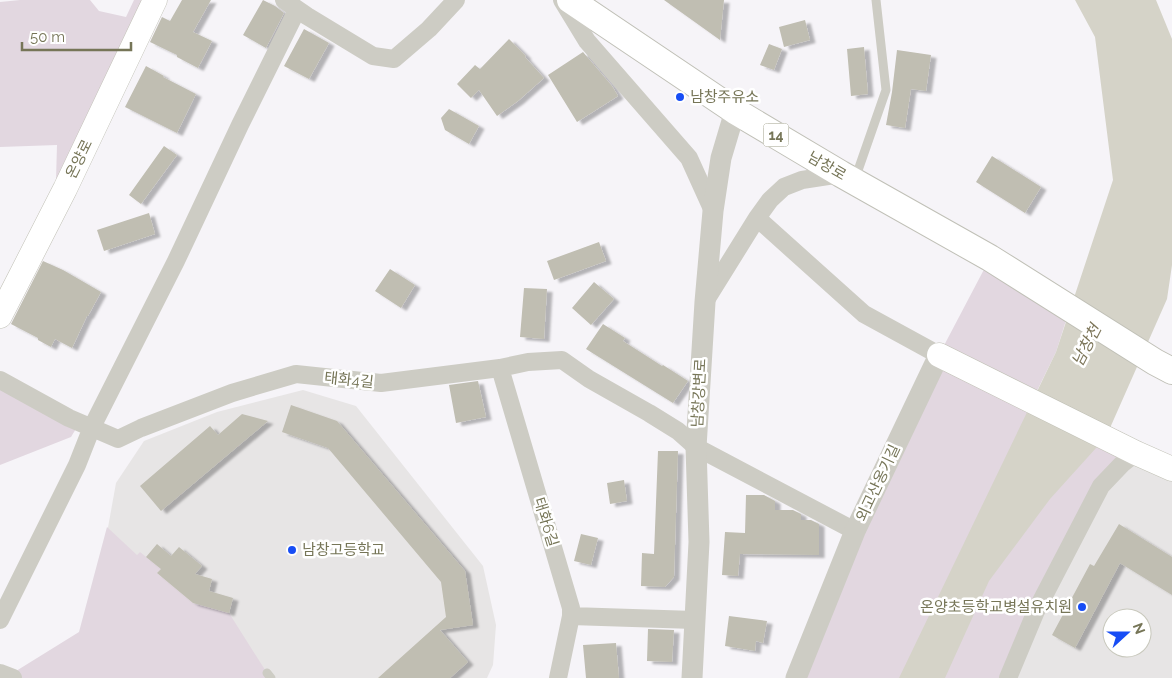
<svg xmlns="http://www.w3.org/2000/svg" width="1172" height="678" viewBox="0 0 1172 678" font-family="Raleway,'Noto Sans KR',sans-serif">
<style>
.built{fill:#e7e5e5;fill-rule:evenodd}
.green{fill:#e2d7e0}
.water{fill:#d5d3c8}
.building{fill:#c0beb2;filter:url(#shadow)}
.lines{fill:none;stroke-linecap:round;stroke-linejoin:round}
.secondary-casing{stroke:#c1c1b6;stroke-width:25}
.primary-casing{stroke:#c0c0b7;stroke-width:28}
.service{stroke:#cdccc4;stroke-width:9}
.minor{stroke:#cdccc4;stroke-width:18}
.tertiary{stroke:#cdccc4;stroke-width:21}
.secondary{stroke:#fff;stroke-width:24}
.primary{stroke:#fff;stroke-width:26}
.poi-dot{fill:#174df5;stroke:#fff;stroke-width:2}
.labels{text-anchor:middle;stroke-width:5;stroke-linejoin:round;paint-order:stroke}
.shield{fill:#fff;stroke:#9f9e89;stroke-width:1}
.shield-label{font-size:14px;font-weight:bold;fill:#767557}
.poi-label{font-size:15px;fill:#767557;stroke:#fff;text-anchor:start}
.street-label{font-size:15px;fill:#767557;stroke:#fff}
.water-label{font-size:16px;font-style:italic;fill:#7d765a;stroke:#fff}
</style>
<defs>
<filter id="shadow"><feDropShadow dx="5.5" dy="3" stdDeviation="1" flood-color="#0004"/></filter>
</defs>
<rect width="100%" height="100%" fill="#f6f4f8"/>
<!-- built -->
<path class="built" d="M303 390 356 406 483 566 496 625 493 665 487 678H266L107 533 116 483 144 441 217 412Z
M1122 464 1172 468V678H1007ZM1112 618H1142V648H1112Z"/>
<!-- green -->
<path class="green" d="M20 0H90L99 11 126 17 134 0H155L56 180 57 145 0 147V2Z
M990 258 1070 308 1056 352 1032 401 1106 438 1122 464 1007 678H796L939 355Z
M0 379 80 422 71 437 0 465Z
M107 527 137 555 140 552 161 569 157 573 193 603 229 613 267 673 271 678H12L8 676 79 632Z"/>
<!-- water -->
<path class="water" d="M1075 0H1156L1172 39V265L1167 299 1106 437 1050 499 989 581 945 678H899L1056 352 1113 180 1095 37Z"/>
<!-- building -->
<path class="building" d="M182 0H211L193 32 212 41 198 68 177 57V55L150 42 162 17 170 21Z
M263 0 275 6 284 13 266 48 243 35Z
M664 0H724L720 40Z
M805 20 810 40 784 47 779 27Z
M304 29 329 43 309 79 284 66Z
M509 39 526 56 525 57 544 78 518 101 497 116 479 90 471 98 457 84 475 65 480 69Z
M769 44 782 49 774 70 760 65Z
M864 47 868 94 851 96 847 49Z
M897 50 931 55 926 91 911 89 905 128 886 125 892 92Z
M583 52 612 86 618 96 577 122 548 75Z
M146 66 164 76 163 77 196 94 177 133 125 107Z
M449 109 479 126 469 144 445 130 441 118Z
M164 146 177 155 141 204 129 195Z
M992 156 1041 187 1025 213 976 182Z
M149 213 155 234 104 251 97 230Z
M599 242 606 261 554 280 547 261Z
M43 261 63 270 101 292 88 316H87L72 348 55 339 51 347 38 340V338L11 324Z
M390 269 415 285 401 308 375 291Z
M594 282 614 299 591 325 572 308Z
M524 288 547 289 544 339 520 337Z
M603 324 625 338 623 341 662 366 663 365 688 381 673 403 586 349Z
M478 381 486 417 456 423 449 385Z
M291 405 337 421 465 571 473 625 440 630 468 662 450 678H378L446 617 441 582 328 448 282 432Z
M242 414 268 421 161 511 140 486 210 426 218 435Z
M658 451H678L674 577 665 587 641 586 642 553 654 554Z
M624 480 627 501 610 504 607 483Z
M746 495H764L775 501V510H793L801 514V520H811L819 524V555L740 554 738 576 722 575 725 532 745 533Z
M1119 524 1172 557V595L1120 563 1075 648 1052 635 1090 564 1094 566Z
M581 534 598 538 591 565 574 561Z
M157 544 171 556 179 547 202 566 195 574 212 579 209 591 233 598 229 613 193 603 157 573 161 569 146 557Z
M729 616 767 621 763 643 756 641 755 651 725 646Z
M648 629 674 630 672 662 647 661Z
M616 643 619 678H586L583 645Z"/>
<g class="lines">
<defs>
<path id="secondary" d="M0 316 65 189 155 0
M939 355 1136 453 1172 469"/>
<path id="primary" d="M570 0 735 111 841 174 990 258 1155 362 1172 371"/>
</defs>
<!-- secondary casing -->
<use href="#secondary" class="secondary-casing"/>
<!-- primary casing -->
<use href="#primary" class="primary-casing"/>
<!-- service -->
<path class="service" d="M855 179 886 90 876 0
M267 673 271 678"/>
<!-- minor -->
<path class="minor" d="M284 0 307 16 373 56 394 59 429 29 456 0
M562 0 587 41 689 158 713 211
M757 218 864 314 939 355
M706 300 757 218 770 200 784 187 802 180 841 174
M500 368 571 608V616L558 678
M0 380 69 418 118 439 141 428 232 393 296 374 381 383 500 368 528 362 562 360 589 379 649 413 678 431 696 447 855 531
M571 616 694 620
M0 620 77 465 92 427 176 261 240 125 297 10
M0 673 13 678
M1008 678 1036 611 1101 486 1122 464 1136 453"/>
<!-- tertiary -->
<path class="tertiary" d="M692 678 699 542 696 447 705 302 713 211 721 158 735 111
M796 678 855 531 939 355"/>
<!-- secondary -->
<use href="#secondary" class="secondary"/>
<!-- primary -->
<use href="#primary" class="primary"/>
</g>
<!-- markers -->
<g class="poi-dot">
<circle cx="680" cy="97" r="5"/>
<circle cx="292" cy="550" r="5"/>
<circle cx="1082" cy="607" r="5"/>
</g>
<g class="labels">
<!-- shield labels -->
<rect class="shield" x="763.5" y="123.5" width="25" height="23" rx="4"/>
<g class="shield-label">
<text x="776" y="140">14</text>
</g>
<!-- poi labels -->
<g class="poi-label">
<text x="690" y="102">남창주유소</text>
<text x="302" y="555">남창고등학교</text>
<text x="1072" y="612" text-anchor="end">온양초등학교병설유치원</text>
</g>
<!-- street labels -->
<g class="street-label">
<text transform="translate(79 159) rotate(-64)" y="5">온양로</text>
<text transform="translate(827 166) rotate(30)" y="5">남창로</text>
<text transform="translate(349 380) rotate(6)" y="5">태화4길</text>
<text transform="translate(699 393) rotate(-87)" y="5">남창강변로</text>
<text transform="translate(878 483) rotate(-65)" y="5">외고산옹기길</text>
<text transform="translate(546 522) rotate(73)" y="5">태화6길</text>
</g>
<!-- water labels -->
<g class="water-label">
<text transform="translate(1086 345) rotate(-63)" y="6">남창천</text>
</g>
</g>
<!-- north arrow -->
<g transform="translate(1127 633) rotate(69)"><circle r="24" fill="#ffffff" stroke="#c8c8bc"/>
<path d="M0-4L9 19L0 12L-9 19Z" fill="#174df5"/>
<text y="-8" font-size="14" font-weight="bold" text-anchor="middle" fill="#767557">N</text>
</g>
<!-- scale -->
<path d="M22 42v8h109v-8" fill="none" stroke="#767557" stroke-width="2.5"/>
<text x="30" y="42" font-size="15" fill="#767557" stroke="#ffffff" stroke-width="4" paint-order="stroke">50 m</text>
</svg>
